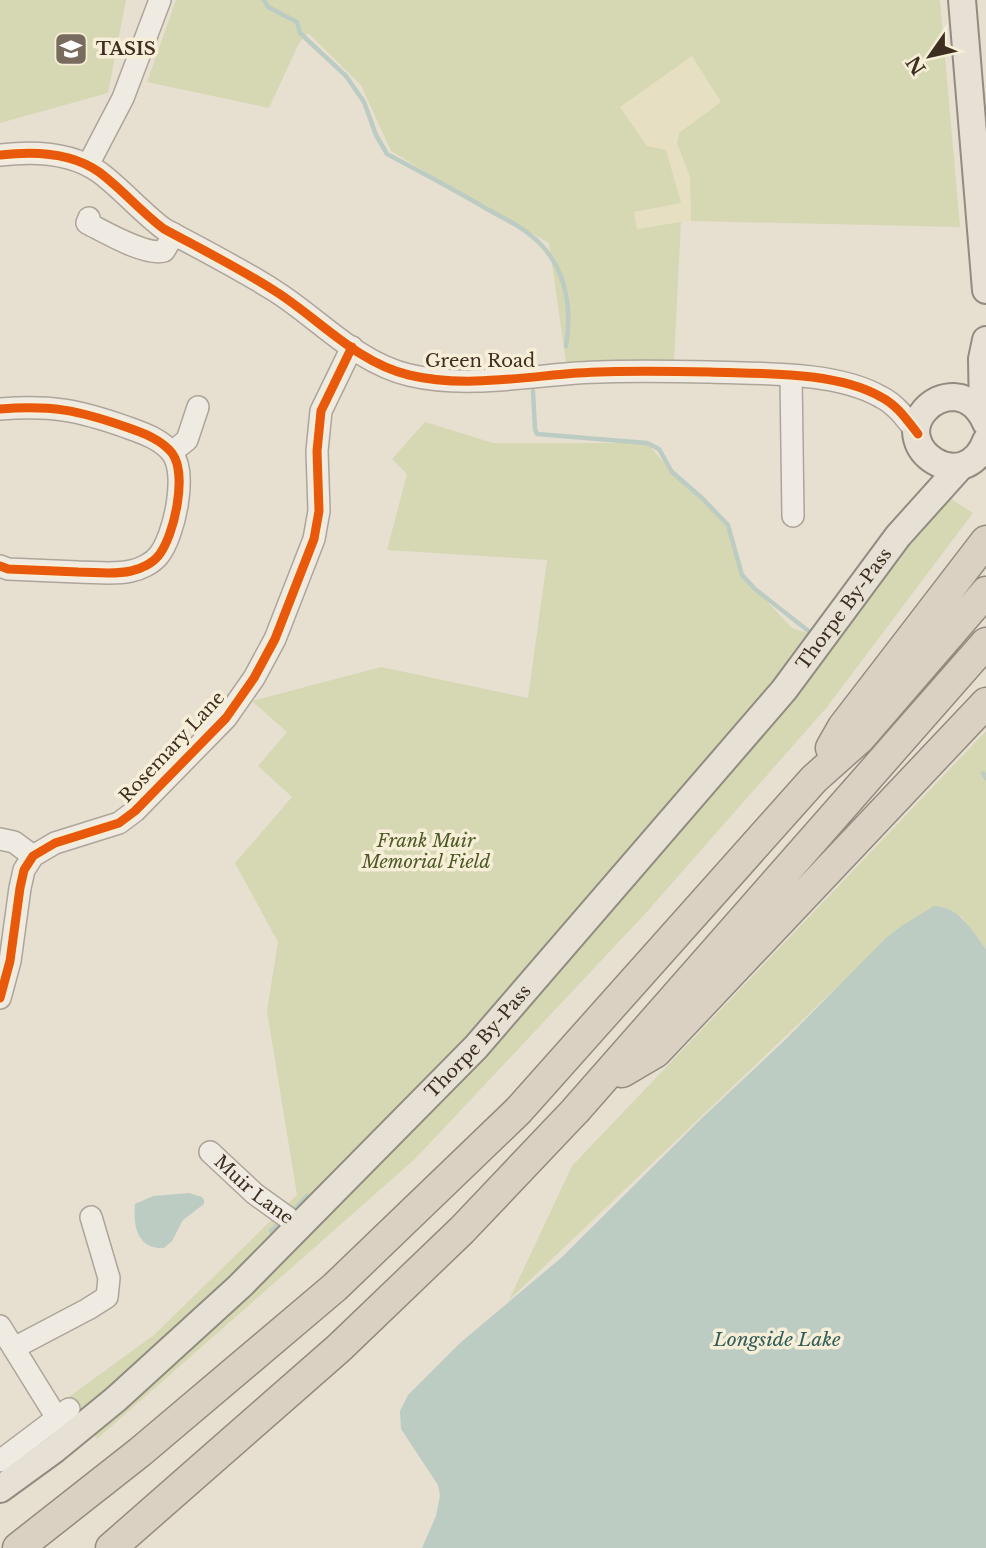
<svg xmlns="http://www.w3.org/2000/svg" width="986" height="1548" viewBox="0 0 986 1548" font-family="'Libre Baskerville',serif">
<style>
.farmland{fill:#e6dfc2}
.green{fill:#d6d7b3}
.water{fill:#bcccc2}
.lines{fill:none;stroke-linecap:round;stroke-linejoin:round}
.stream{stroke:#bcccc2;stroke-width:4.5}
.minor-casing{stroke:#ada599;stroke-width:24}
.major-casing{stroke:#928b80;stroke-width:30}
.highway-casing{stroke:#928b80;stroke-width:33}
.minor{stroke:#efebe3;stroke-width:21}
.major{stroke:#e6e1d4;stroke-width:26}
.highway{stroke:#dad1c2;stroke-width:30}
.cycleway-casing{stroke:#f7eed8;stroke-width:13}
.cycleway{stroke:#e8590c;stroke-width:9}
.labels{text-anchor:middle;stroke-width:7;stroke-linejoin:round;paint-order:stroke}
.poi-label{font-size:18px;font-weight:bold;fill:#3d2e20;stroke:#f7eed8;text-anchor:start}
.street-label{font-size:18px;fill:#3d2e20;stroke:#f7eed8}
.park-label{font-size:18px;font-style:italic;fill:#4d5a26;stroke:#f7eed8}
.water-label{font-size:19px;font-style:italic;fill:#2f5d5a;stroke:#f7eed8}
</style>
<rect width="100%" height="100%" fill="#e7e0d1"/>
<!-- farmland -->
<path class="farmland" d="M692 55 721 102 677 144 690 177 691 221 637 229 634 212 680 203 647 146 620 107Z"/>
<!-- green -->
<path class="green" d="M0 0H126L108 93 0 123Z
M176 0H940L960 227 691 221 690 177 677 143 679 133 721 102 692 56 620 107 647 146 666 150 681 203 634 212 637 229 681 222 674 362H566L549 243 469 198 391 151 361 85 308 33 299 43 269 108 147 82Z
M425 422 493 443H647L672 472 728 525 742 575 792 628 830 640 945 495 973 513 827 707 644 915 415 1159 97 1439 66 1399 154 1335 297 1195 267 1011 278 942 235 863 292 797 258 766 287 732 252 701 381 667 528 698 547 560 387 550 407 474 392 459Z
M986 731V949L961 916 900 927 509 1300 572 1166Z"/>
<!-- water -->
<path class="water" d="M934 906C960 907 972 931 986 949V1548H422L436 1516 440 1496 438 1485 401 1429 400 1411 408 1395 460 1343 561 1258 704 1116 786 1039 885 939 900 927Z
M189 1193 202 1197 204 1200V1204L183 1220 172 1241 164 1248C137 1249 133 1226 135 1204L153 1196Z"/>
<g class="lines">
<!-- stream -->
<path class="stream" d="M264 0 268 7 297 22 300 33 346 76 364 102 376 135 387 154C421 172 455 190 487 209 501 217 517 224 529 234 565 261 573 305 566 346
M533 391 535 429 537 434 647 443 659 449 672 472 702 498 728 525 742 575 755 589 811 633
M983 773 986 778
M291 1213 307 1196
M271 1231 281 1222"/>
<defs>
<g id="minor">
<path d="M0 155C33 151 71 152 99 172 122 189 141 212 164 229 201 249 239 268 275 291 318 318 357 363 409 375 462 388 524 377 577 373 621 370 666 371 710 372 761 374 836 371 881 397 897 405 907 420 918 434"/>
<path d="M88 165 123 98 160 0"/>
<path d="M89 218 87 223C105 232 145 256 164 251L174 234"/>
<path d="M791 376 793 516"/>
<path d="M0 409C51 405 78 410 126 427 143 433 161 439 172 453 188 474 174 536 159 555 153 563 141 569 131 571 114 575 95 572 78 572 54 571 31 570 8 569L0 566"/>
<path d="M172 452 187 440 198 407"/>
<path d="M0 839 14 842 33 856"/>
<path d="M0 998 10 961 20 888 24 870 33 856 55 843 119 823 135 811 226 718 254 678 275 639 314 539 319 511 317 451 321 411 352 347"/>
<path id="s1" d="M210 1152 255 1194 287 1217 298 1228"/>
<path d="M0 1326 57 1418"/>
<path d="M14 1348 88 1309 107 1297 109 1278 91 1217"/>
<path d="M0 1461 69 1409"/>
</g>
<g id="major">
<path d="M962 0 986 290"/>
<path d="M983 415 982 359 986 340"/>
<path d="M986 423C980 409 970 398 954 397 942 397 933 401 925 410 891 448 964 498 986 441"/>
<path id="s2" d="M0 1489 55 1449 116 1399 240 1286 476 1047 784 690 898 536 960 467"/>
</g>
<path id="highway" d="M831 748 843 727 986 541
M622 1072 656 1052 986 703
M18 1548 140 1452 335 1287 518 1111 814 779 860 738 986 592
M111 1548 339 1348 462 1230 575 1111 986 643"/>
</defs>
<!-- minor casing -->
<use href="#minor" class="minor-casing"/>
<!-- major casing -->
<use href="#major" class="major-casing"/>
<!-- highway casing -->
<use href="#highway" class="highway-casing"/>
<!-- minor -->
<use href="#minor" class="minor"/>
<!-- major -->
<use href="#major" class="major"/>
<!-- highway -->
<use href="#highway" class="highway"/>
<defs>
<path id="cycleway" d="M0 155C33 151 71 152 99 172 122 189 141 212 164 229 201 249 239 268 275 291 318 318 357 363 409 375 462 388 524 377 577 373 621 370 666 371 710 372 761 374 836 371 881 397 897 405 907 420 918 434
M0 409C51 405 78 410 126 427 143 433 161 439 172 453 188 474 174 536 159 555 153 563 141 569 131 571 114 575 95 572 78 572 54 571 31 570 8 569L0 566
M0 998 10 961 20 888 24 870 33 856 55 843 119 823 135 811 226 718 254 678 275 639 314 539 319 511 317 451 321 411 352 347"/>
</defs>
<!-- cycleway casing -->
<use href="#cycleway" class="cycleway-casing"/>
<!-- cycleway -->
<use href="#cycleway" class="cycleway"/>
</g>
<!-- icons -->
<defs>
<symbol id="school-square" viewBox="-11 -11 22 22"><rect x="-9" y="-9" width="18" height="18" rx="4" fill="#786c5e" stroke="#f7eed8"/><path d="M0-5L7-2L0 1L-7-2ZM-4 1L0 2.5L4 1V4Q0 6-4 4Z" fill="#fff"/></symbol>
</defs>
<g fill-rule="evenodd">
<use href="#school-square" x="52" y="30" width="38" height="38"/>
</g>
<g class="labels">
<!-- poi labels -->
<g class="poi-label">
<text x="96" y="55">TASIS</text>
</g>
<!-- street labels -->
<g class="street-label">
<text x="480" y="367">Green Road</text>
<text dy="6" stroke="none"><textPath href="#s2" startOffset="1223">Thorpe By-Pass</textPath></text>
<text transform="translate(172 747) rotate(-47)" y="6">Rosemary Lane</text>
<text dy="6" stroke="none"><textPath href="#s2" startOffset="656">Thorpe By-Pass</textPath></text>
<text dy="6" stroke="none"><textPath href="#s1" startOffset="58">Muir Lane</textPath></text>
</g>
<!-- park labels -->
<g class="park-label">
<text x="426" y="847">Frank Muir<tspan x="426" dy="21">Memorial Field</tspan></text>
</g>
<!-- water labels -->
<g class="water-label">
<text x="777" y="1346">Longside Lake</text>
</g>
</g>
<!-- north arrow -->
<g transform="translate(930 56) rotate(236)" stroke="#f7eed8" stroke-width="5" paint-order="stroke">
<path d="M0-5L12 26L0 18L-12 26Z" fill="#3d2e20"/>
<text y="-10" font-size="19" font-weight="bold" text-anchor="middle" fill="#3d2e20">N</text>
</g>
</svg>
